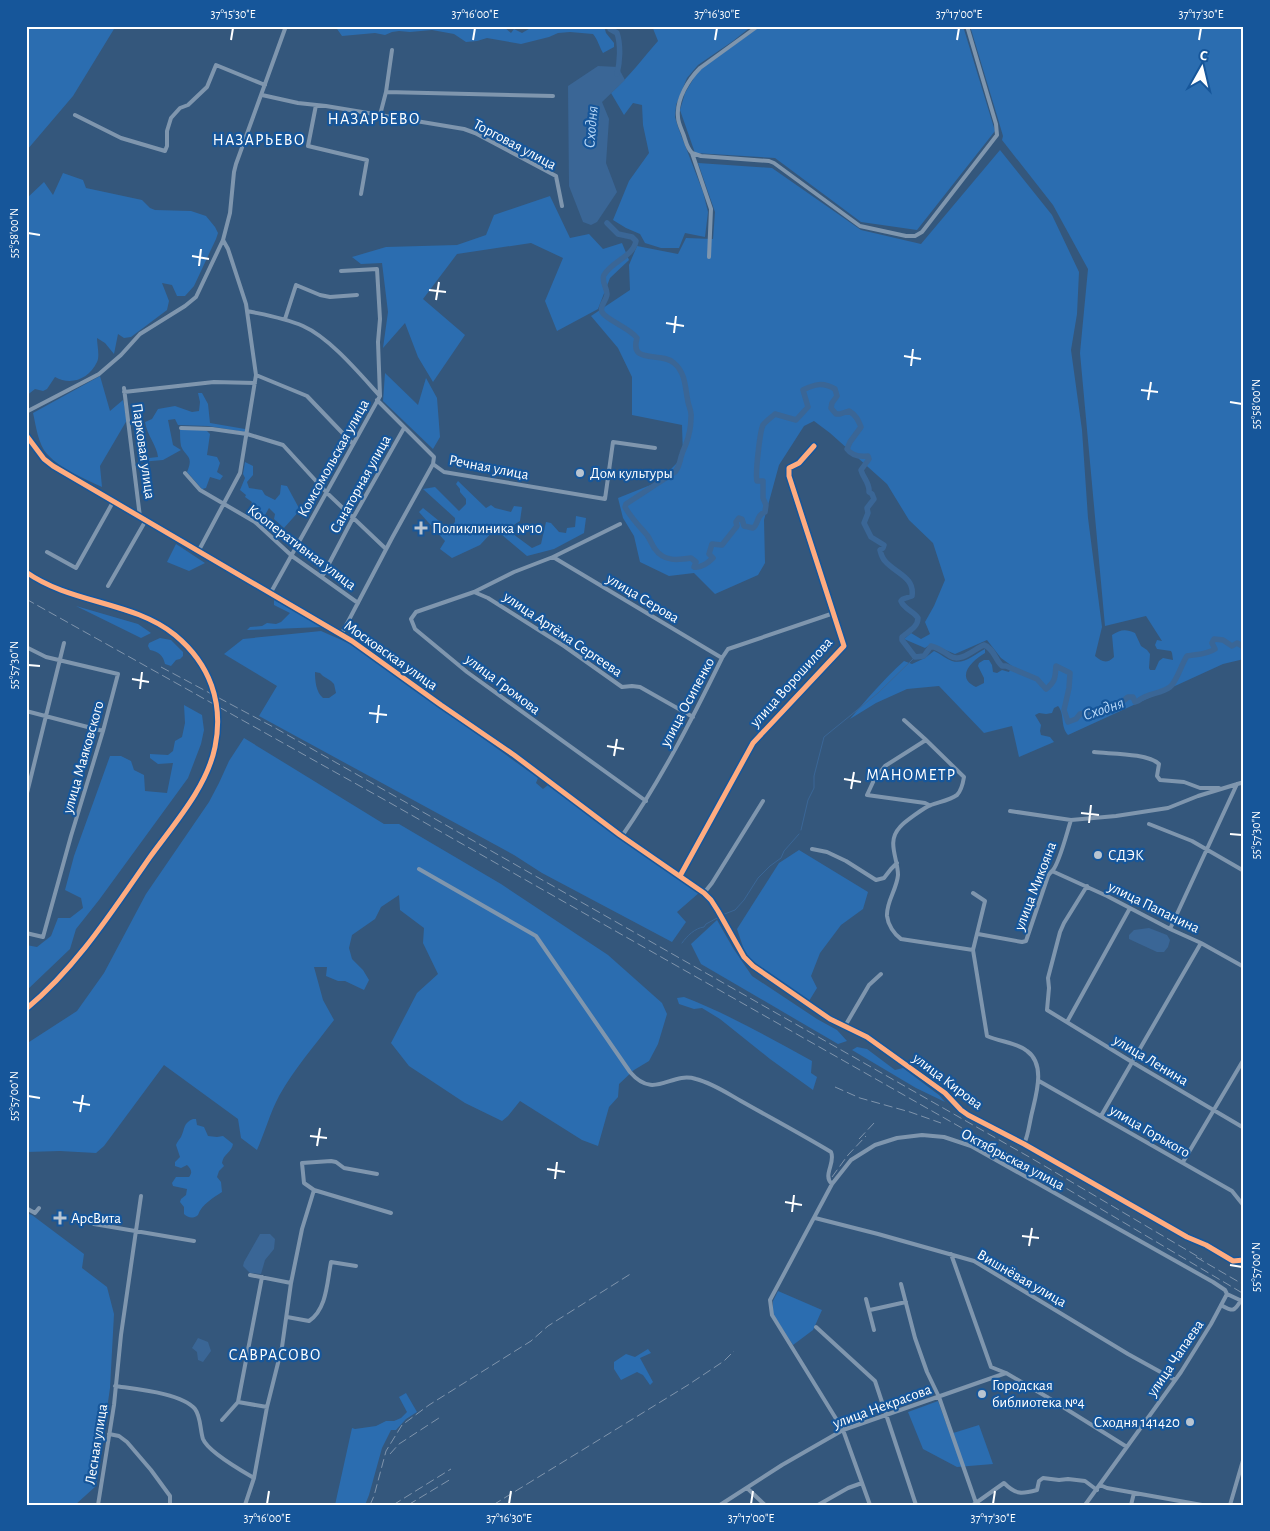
<svg xmlns="http://www.w3.org/2000/svg" width="1270" height="1531" viewBox="0 0 1270 1531" font-family="'Alegreya Sans',sans-serif">
<style>
.green{fill:#2b6db0;fill-rule:evenodd}
.water{fill:#3a6696}
.lines{fill:none;stroke-linecap:round;stroke-linejoin:round}
.stream{stroke:#3a6696;stroke-width:1}
.river{stroke:#3a6696;stroke-width:5.5}
.minor{stroke:#7f96ae;stroke-width:4}
.rail{stroke:#7f94ac;stroke-width:1;stroke-dasharray:9 4;stroke-linecap:butt}
.minor-bridge{stroke:#7f96ae;stroke-width:4}
.cycleway-casing{stroke:#16569a;stroke-width:8}
.cycleway{stroke:#ffac80;stroke-width:5}
.ticks{fill:none;stroke:#fff;stroke-width:2}
.poi-dot{fill:#b8c4d1;stroke:#16569a;stroke-width:2}
.labels{text-anchor:middle;stroke-width:4.5;stroke-linejoin:round;paint-order:stroke}
.street-label{font-size:15px;fill:#fff;stroke:#16569a}
.poi-label{font-size:15px;fill:#fff;stroke:#16569a;text-anchor:start}
.neighbourhood-label{font-size:16px;letter-spacing:1px;fill:#fff;stroke:#16569a}
.water-label{font-size:16px;font-style:italic;fill:#b8d8f8;stroke:#16569a}
.neatline{fill:none;stroke:#fff;stroke-width:2}
.ticks-label{font-size:12px;text-anchor:middle;fill:#fff}
</style>
<rect width="100%" height="100%" fill="#34577c"/>
<!-- green -->
<path class="green" d="M26 26H113L114 29 73 96 27 150Z
M335 26H360L361 28H372L374 26H482L492 28 503 26 511 33 514 29 522 33 534 26H604L606 33 614 43V47L603 53C599 46 598 40 593 34L570 32 558 33 549 37 521 44 487 38 477 41 466 42 454 34 432 30 410 32 399 31 392 32 385 35 375 33 342 36Z
M652 26H752L733 41 698 65 687 78 676 105 675 117 678 127 703 192 708 212 705 237 685 233 679 248H661L645 243 640 234 626 228 613 220 629 181 649 153 643 125 642 105 633 103 624 115 611 93C629 77 643 58 658 41Z
M761 26H963L995 131 917 230 861 222 775 158 695 153 680 110 685 93 698 71Z
M970 26H1244V659L1223 664 1068 735C1060 726 1065 714 1058 706L1054 708 1052 713 1046 714 1039 713 1035 715 1041 725 1040 731 1041 735 1050 737 1054 742 1019 757 1012 726 984 733 939 686 907 689 876 703 850 719C867 699 884 679 904 661L912 664 925 658 934 651C941 654 946 659 952 661 964 665 975 654 985 649V653C973 660 954 677 976 687L984 683V678L978 666 979 663 984 660H989L992 665 993 672 997 673 1002 670 1009 672 1012 666 1001 658 987 640 955 654 931 644 925 648 904 639 911 633 921 639 930 634 925 622 934 606 945 580 933 543 909 520 887 484 830 433 814 421 804 426 779 465 764 520 765 563 758 575 715 594 694 573 669 576 640 562 634 536 623 518 618 498 658 482 683 457 682 425 632 415V377L618 348 591 316 630 290 629 265 637 246 678 254 686 238 713 239 715 212 698 163 772 168 861 230 921 244 1000 150 1052 215 1079 272 1077 314 1071 350 1082 430 1088 518 1102 627 1095 656C1102 662 1107 664 1114 657L1112 635C1121 629 1126 629 1135 633L1141 646 1147 650 1150 654 1149 668 1150 670H1155L1159 661 1163 658 1173 660 1172 653 1171 651 1157 649 1155 645 1157 640 1162 641 1146 616 1105 626 1080 353 1088 269 1053 205 1002 140 1003 136 998 119Z
M63 173 83 180 86 188 142 200 150 208 155 210 191 211 206 216 215 227 218 233 216 239 194 286 185 296H177L172 285 162 283 169 301 167 310 131 337 124 338 118 334 114 354 105 343 97 338C97 345 100 356 97 362 89 379 71 386 55 377L47 389 43 391 35 389 26 396V199L44 182 53 195Z
M550 196 570 238 589 234 603 249 622 243 629 260 610 278 598 309 557 331 545 301 563 258 531 243 457 254 423 299 465 335 433 382 418 357 405 323 383 348 388 312 382 263 361 264 352 257 386 247 457 245 486 235 494 215Z
M385 373 418 405 426 378 437 398 440 437 433 449 383 401Z
M100 376 110 411 123 400 127 420 100 466 102 487C83 478 62 470 47 454 38 444 36 426 33 413Z
M198 393H202L208 404 210 423 245 429V432L208 426 178 425 175 419 168 420 173 445 181 450 163 460 140 462V459L158 457C157 446 147 435 145 422L152 419 158 409 175 406 192 412 199 411 200 402Z
M180 429 206 430 210 434 207 455 217 457 220 463 217 472 223 476 220 480 210 477 206 488 202 489 187 472C194 455 186 458 181 446 180 441 180 434 180 429Z
M245 462 253 466V475L247 482 249 488 262 490 265 495 275 500 280 494 281 485 287 486 300 510 284 528 274 519 275 514 269 508 265 515 272 522 269 528 249 511 252 502 245 497 246 495 240 490 245 478 243 474Z
M458 481 486 508 491 505 495 508 511 512 514 506 522 507 520 521 509 528 513 534 532 548 541 544 546 522 551 523 559 532 566 533 567 528 575 527 576 516 586 518 584 533 554 549 527 556 495 529 480 545 452 558 440 549 445 541 419 512 423 508 449 529 455 522V518L423 489 435 487 459 511 466 504V499L460 492V489L456 484Z
M176 544 205 563 189 571 167 562Z
M274 600 323 627 247 630 250 627 262 626 267 623 276 624 281 622 290 613 274 605Z
M76 606 138 624 151 633 141 638Z
M321 631 353 645 538 778 536 783 543 789 548 785 596 821 700 892 677 912 686 922 672 942 542 873 514 855 259 716 277 686 224 654 243 639ZM315 672 320 673 323 676 331 681 334 684 336 693 329 698H323C316 692 315 681 315 672Z
M160 638 171 640 183 652V656L180 659 176 660 171 666 165 664C163 655 159 652 150 650L148 646 149 643Z
M184 705 202 715 204 730 201 744 188 778 99 900 76 929 70 949 26 991V945L37 947 51 936 58 918H70L83 908 81 898 65 890 74 856 110 756H121L131 761 134 770 144 775 145 791 167 793 173 763 158 764 150 758V754L168 755 173 751 175 741 182 737 185 723Z
M244 738 384 824H399L501 884 608 955 662 1003 667 1014 658 1044 649 1061 634 1070 619 1084 618 1097 609 1107 598 1146 582 1140 520 1101 508 1116 502 1121 465 1103 409 1066 391 1043 417 993 438 974 423 943 424 928 400 910 399 895 381 907 375 919 352 935 349 948 352 959 363 970 369 980 364 990 345 981H338L326 976 327 967H314L323 1000 334 1020C315 1045 294 1069 279 1096 270 1113 265 1132 257 1150L241 1138 238 1119 164 1065 104 1146 96 1153 60 1151 26 1152V1044L77 1011 104 973 146 894 209 802 219 783 229 761Z
M799 850 868 892 863 909 841 925 820 953 811 976 817 988 809 1001 754 964 744 950 737 929 779 863Z
M717 920 733 948 752 976 817 1019 837 1030 847 1041 838 1044 701 964 691 944Z
M684 997C728 1014 770 1038 812 1061L811 1073 817 1077 813 1090 770 1059 720 1019 702 1008 694 1009 679 1004 677 998Z
M857 1047 867 1049 895 1070 903 1068 939 1095 945 1102 916 1088 852 1050Z
M193 1119H196L197 1125 204 1127 208 1136 217 1137 223 1136 233 1144C232 1152 223 1154 222 1163L224 1166 219 1171 217 1177 221 1182 222 1192C213 1198 202 1204 198 1215 193 1219 188 1218 184 1214V1207L180 1202 181 1199 186 1195 187 1189 173 1186 172 1183 176 1177H189C193 1172 191 1169 187 1165L181 1168 175 1166V1162L180 1157 176 1145C177 1142 179 1140 181 1137 185 1129 183 1123 193 1119Z
M26 1213 32 1215 84 1254 82 1268 107 1287 114 1314 110 1388 96 1486 75 1505H26Z
M778 1291 822 1310 813 1330 793 1345 773 1314V1301Z
M648 1349 651 1353 640 1358 653 1382 650 1385 643 1375 637 1372 621 1380 614 1369V1362L626 1354 635 1357Z
M406 1393 417 1412 406 1419 396 1430H391L382 1448 369 1495 365 1505H335L352 1428 355 1429 376 1426 386 1421H394L401 1418 407 1412 399 1397Z
M938 1401 950 1434 979 1425 993 1464 957 1467 923 1449 908 1412Z"/>
<!-- water -->
<path class="water" d="M598 66 618 67 625 80 602 102 609 119 606 163 617 192 597 222 591 225 583 222 569 186 568 86Z
M1149 928 1167 935 1170 940 1168 947 1164 952H1157L1129 939V935L1134 930Z
M260 1234H270L275 1239 274 1249 265 1260 261 1274 250 1273 243 1266 244 1262Z
M198 1338 208 1342 211 1351 203 1362 198 1360 197 1352 192 1348Z"/>
<g class="lines">
<!-- stream -->
<path class="stream" d="M801 830 808 800 814 788V776L824 737 878 693 915 657
M722 915 735 910 744 900 758 878 770 866 781 858 784 851 799 834
M682 943C687 936 695 928 704 927L706 924 719 917"/>
<!-- river -->
<path class="river" d="M610 26V29L617 33C621 45 620 62 617 74
M607 223 618 234 632 237 636 241C633 257 612 261 604 275 601 281 607 288 607 294 607 300 599 306 602 312 606 320 630 328 637 338 629 365 661 351 674 363 686 373 685 388 688 402 689 407 692 412 691 417 691 425 689 436 686 444 685 447 683 450 682 454 679 462 681 464 675 472L626 504 625 507C631 518 639 526 647 535 650 539 652 545 655 549 664 562 678 560 691 558L696 562 694 567C701 568 708 563 713 558L709 554 712 544 722 545 737 526 736 522 739 518 742 519 744 526 753 528C759 524 756 515 765 512L766 505 763 498V481H757C755 474 760 431 763 425 766 421 772 417 775 414L796 420 808 407 803 390C815 384 823 382 835 389L837 396 832 403 831 408 836 414H840L849 411C856 415 858 420 861 427L850 442 847 449C852 456 860 457 868 456L869 459 861 470C863 478 870 483 869 492L872 494 874 499 867 508 868 513 864 523 871 537 884 545 883 548 880 550C881 554 882 558 885 561 895 573 915 577 912 596L903 599 901 601C904 609 913 611 918 618 918 627 909 631 902 637V640L915 657 924 656 931 646C939 648 944 652 950 656 961 663 974 649 984 645 994 648 995 660 1002 666H1006L1037 679 1046 689C1056 681 1055 677 1056 666L1070 673 1069 688 1064 710 1068 722 1076 719 1080 714 1095 712 1111 705H1118L1128 697H1133L1135 702 1138 701C1147 693 1161 694 1170 687 1177 681 1181 665 1187 656 1197 654 1206 655 1215 649L1212 643 1214 639 1223 640 1232 646 1237 643 1244 647"/>
<!-- minor -->
<path class="minor" d="M386 92 553 96
M262 95 298 103 326 106 464 129 475 133 556 176 562 206
M316 105 308 146 367 160 361 194
M75 115 121 138 165 151 167 146V131L171 118 180 108 188 105 207 87 216 65 265 85
M380 115 386 92 392 50
M692 153 701 156 769 161 774 163 860 226 906 236H915L922 232 997 135 996 124 967 26
M709 257 711 209 692 153C687 148 686 142 684 136 682 130 678 123 678 117 676 99 689 79 700 68L758 26
M247 311C266 315 285 318 303 326 330 338 359 373 380 396
M285 319 296 285 320 295 330 297 357 295
M256 375 307 396 353 444
M124 388 140 517
M124 392 214 382 255 383
M377 400 434 457 433 464
M26 412 99 374 121 355 140 334 185 306 196 297 223 240 230 213 234 172 236 164 286 26
M181 428 212 429 247 434 283 445 327 493 386 549
M26 435 44 459 53 466 352 641 441 705 514 755 620 835 704 893 711 900 718 911 744 957 753 966 830 1019 867 1037 945 1093 961 1110 968 1115 1024 1144 1187 1237 1206 1245 1233 1261 1244 1260
M185 473 200 490 255 522 292 556 358 603
M620 524 553 557 514 572 474 592 416 612 411 619 415 629 467 672 646 801
M47 552 76 568 113 502
M198 552 240 473 256 375 246 304 228 249 223 240
M553 557 722 658
M26 572C65 599 115 603 157 623
M322 577 353 518 404 428
M108 586 146 520
M474 592 488 598 564 646 622 687 632 686 640 687 693 717
M270 594 380 396 378 342 380 319 377 269 341 271
M341 635 392 538 433 464 444 472 605 499 613 442 655 448
M26 647 46 657 118 674 103 731 71 836 43 937 26 933
M26 711 103 731
M904 720 925 739 964 777C963 783 961 791 957 795 950 800 939 802 931 805 925 807 904 822 900 827 886 842 898 858 898 875 897 889 886 902 887 916 888 925 894 934 901 939L973 950
M926 740 885 766 874 780 867 795 925 803 929 805
M1094 752C1110 754 1147 753 1159 764L1157 776 1160 780 1184 782 1200 788H1219
M26 797 64 643
M1010 811 1071 820
M1149 824 1192 841 1244 871
M622 836C661 780 692 719 722 658L728 649 834 613
M812 849 827 852 846 861 876 880 884 878 891 869 897 863
M419 869 536 936 630 1072C655 1101 670 1071 696 1079 712 1083 727 1093 741 1101 771 1118 801 1134 831 1152 836 1163 822 1175 832 1184
M1052 871 1107 896 1170 929 1201 943 1244 967
M680 876 753 743 844 646 789 476V468L799 463 814 446
M1087 886 1064 923 1060 932 1048 978 1049 988 1047 1010 1132 1062 1244 1128
M704 893 712 883 763 801
M973 893 985 901 973 950 987 1036C1000 1042 1016 1042 1027 1051 1047 1065 1035 1098 1031 1117 1029 1126 1028 1136 1024 1144
M1170 929 1237 784
M978 934 1022 942 1026 941 1048 876C1049 874 1051 872 1053 870 1060 861 1067 832 1071 820L1116 816 1168 808 1198 796 1244 782
M26 1009C65 977 95 936 124 895 145 865 167 834 188 804
M1067 1022 1130 908
M845 1026 869 985 881 974
M1039 1081 1232 1191 1244 1206
M1101 1116 1201 943
M1183 1162 1244 1059
M314 1190 304 1183 302 1163 331 1161 336 1162 344 1168 377 1174
M26 1208 35 1213 39 1208
M815 1218 878 1234 974 1261 1128 1354 1175 1380
M94 1224 194 1241
M951 1254 991 1367 1006 1373 1047 1397 1127 1447
M250 1275 291 1283
M901 1284 915 1338 927 1372 939 1397 976 1503
M866 1299 874 1330
M1221 1305C1232 1311 1234 1313 1241 1300
M870 1310 906 1302
M287 1317 309 1321C327 1309 327 1282 331 1262L356 1266
M816 1327 875 1381 916 1505
M115 1386C135 1389 182 1393 195 1409 201 1417 200 1430 203 1439 208 1452 242 1471 254 1478
M238 1402 267 1407
M222 1420 238 1402 262 1277
M109 1434 119 1436 127 1442 151 1470 170 1496V1505
M1100 1485 1107 1488 1202 1505
M747 1488 765 1505
M98 1505 114 1405 121 1335 141 1196
M245 1505 254 1478 267 1407 282 1347 291 1283 302 1229 314 1190 391 1213
M720 1505 782 1465 843 1430 1006 1373
M818 1505 848 1488 862 1483
M870 1505 843 1430 772 1315 770 1300 832 1184 851 1160 875 1145 897 1138 922 1135 944 1137 971 1146 1213 1282 1225 1290 1227 1294 1244 1302
M973 1505 1004 1483C1016 1495 1022 1494 1037 1490L1039 1481 1043 1478 1059 1480 1068 1479 1085 1481 1097 1490
M1085 1505 1181 1372 1211 1324 1227 1294
M1131 1505 1134 1493
M1230 1505 1244 1457"/>
<!-- rail -->
<path class="rail" d="M26 599 392 804 1027 1165 1244 1294
M161 667 277 729 1031 1158 1202 1259
M835 1087 860 1098 910 1112 941 1123
M859 1139 875 1122
M832 1177 848 1155 866 1136
M1196 1257 1244 1285
M390 1454 399 1444 442 1416
M370 1505 374 1496 386 1451 402 1425 429 1405 531 1341 548 1326 632 1273
M393 1505 451 1469
M408 1505 451 1479
M493 1505 688 1385 724 1361 734 1351"/>
<!-- minor-bridge -->
<path class="minor-bridge" d="M157 623C195 648 219 679 217 726 216 743 213 760 206 775 201 785 194 794 188 804"/>
<defs>
<path id="cycleway" d="M26 435 44 459 53 466 352 641 441 705 514 755 620 835 704 893 711 900 718 911 744 957 753 966 830 1019 867 1037 945 1093 961 1110 968 1115 1024 1144 1187 1237 1206 1245 1233 1261 1244 1260
M26 572C71 604 133 601 175 635 210 664 224 703 215 747 207 787 174 824 150 857 113 910 77 967 26 1009
M680 876 753 743 844 646 789 476V468L799 463 814 446"/>
</defs>
<!-- cycleway casing -->
<use href="#cycleway" class="cycleway-casing"/>
<!-- cycleway -->
<use href="#cycleway" class="cycleway"/>
</g>
<!-- ticks -->
<path class="ticks" d="M231 40 233 28M473 40 475 28M715 40 717 28M957 40 959 28M1199 40 1201 28M28 233 40 235M192 256 209 259M199 266 201 249M429 290 446 292M436 300 439 282M666 323 684 326M674 333 676 316M904 356 921 359M911 366 913 349M1141 390 1158 392M1148 400 1151 382M1230 402 1242 404M28 665 40 666M132 679 149 682M140 689 142 672M369 713 387 715M377 723 379 705M607 746 624 749M614 756 617 739M844 779 861 782M851 789 854 772M1081 813 1099 815M1089 823 1091 805M1230 834 1242 835M28 1096 40 1098M73 1102 90 1105M80 1112 83 1095M310 1136 327 1138M317 1146 320 1128M547 1169 565 1172M555 1179 557 1162M785 1202 802 1205M792 1212 794 1195M1022 1236 1039 1238M1029 1246 1032 1228M1230 1265 1242 1267M267 1504 269 1491M509 1504 511 1491M751 1504 753 1491M993 1504 995 1491"/>
<!-- markers -->
<g class="poi-dot">
<circle cx="580" cy="473" r="5"/>
<path d="M418.5 520.5h5v5h5v5h-5v5h-5v-5h-5v-5h5z"/>
<circle cx="1098" cy="855" r="5"/>
<path d="M57.5 1210.5h5v5h5v5h-5v5h-5v-5h-5v-5h5z"/>
<circle cx="982" cy="1394" r="5"/>
<circle cx="1190" cy="1422" r="5"/>
</g>
<g class="labels">
<!-- street labels -->
<g class="street-label">
<text transform="translate(515 144) rotate(28)" y="5">Торговая улица</text>
<text transform="translate(144 451) rotate(82)" y="5">Парковая улица</text>
<text transform="translate(333 458) rotate(-61)" y="5">Комсомольская улица</text>
<text transform="translate(489 467) rotate(11)" y="5">Речная улица</text>
<text transform="translate(360 484) rotate(-61)" y="5">Санаторная улица</text>
<text transform="translate(302 547) rotate(37)" y="5">Кооперативная улица</text>
<text transform="translate(643 598) rotate(31)" y="5">улица Серова</text>
<text transform="translate(563 634) rotate(34)" y="5">улица Артёма Сергеева</text>
<text transform="translate(391 655) rotate(35)" y="5">Московская улица</text>
<text transform="translate(791 682) rotate(-48)" y="5">улица Ворошилова</text>
<text transform="translate(503 684) rotate(37)" y="5">улица Громова</text>
<text transform="translate(687 702) rotate(-62)" y="5">улица Осипенко</text>
<text transform="translate(83 757) rotate(-74)" y="5">улица Маяковского</text>
<text transform="translate(1035 886) rotate(-69)" y="5">улица Микояна</text>
<text transform="translate(1154 907) rotate(26)" y="5">улица Папанина</text>
<text transform="translate(1151 1060) rotate(31)" y="5">улица Ленина</text>
<text transform="translate(948 1081) rotate(37)" y="5">улица Кирова</text>
<text transform="translate(1150 1131) rotate(30)" y="5">улица Горького</text>
<text transform="translate(1013 1159) rotate(28)" y="5">Октябрьская улица</text>
<text transform="translate(1022 1278) rotate(30)" y="5">Вишнёвая улица</text>
<text transform="translate(1175 1358) rotate(-56)" y="5">улица Чапаева</text>
<text transform="translate(882 1406) rotate(-20)" y="5">улица Некрасова</text>
<text transform="translate(96 1444) rotate(-81)" y="5">Лесная улица</text>
</g>
<!-- poi labels -->
<g class="poi-label">
<text x="590" y="478">Дом культуры</text>
<text x="432" y="533">Поликлиника №10</text>
<text x="1108" y="860">СДЭК</text>
<text x="71" y="1223">АрсВита</text>
<text x="992" y="1390">Городская<tspan x="992" dy="17">библиотека №4</tspan></text>
<text x="1180" y="1427" text-anchor="end">Сходня 141420</text>
</g>
<!-- neighbourhood labels -->
<g class="neighbourhood-label">
<text x="374" y="124">НАЗАРЬЕВО</text>
<text x="259" y="145">НАЗАРЬЕВО</text>
<text x="911" y="780">МАНОМЕТР</text>
<text x="275" y="1360">САВРАСОВО</text>
</g>
<!-- water labels -->
<g class="water-label">
<text transform="translate(590 127) rotate(-85)" y="6">Сходня</text>
<text transform="translate(1103 708) rotate(-19)" y="6">Сходня</text>
</g>
</g>
<!-- border -->
<rect width="1270" height="1531" fill="none" stroke="#16569a" stroke-width="55"/>
<!-- north arrow -->
<g transform="translate(1202 68) rotate(8)" stroke="#16569a" stroke-width="4" paint-order="stroke">
<path d="M0-4L9 19L0 12L-9 19Z" fill="#ffffff"/>
<text y="-8" font-size="14" font-weight="bold" text-anchor="middle" fill="#ffffff">С</text>
</g>
<rect x="28" y="28" width="1214" height="1476" class="neatline"/>
<g class="ticks-label">
<text x="233" y="18">37°15'30"E</text>
<text x="475" y="18">37°16'00"E</text>
<text x="717" y="18">37°16'30"E</text>
<text x="959" y="18">37°17'00"E</text>
<text x="1201" y="18">37°17'30"E</text>
<text transform="translate(14 233) rotate(-90)" y="4">55°58'00"N</text>
<text transform="translate(1256 404) rotate(-90)" y="4">55°58'00"N</text>
<text transform="translate(14 665) rotate(-90)" y="4">55°57'30"N</text>
<text transform="translate(1256 835) rotate(-90)" y="4">55°57'30"N</text>
<text transform="translate(14 1096) rotate(-90)" y="4">55°57'00"N</text>
<text transform="translate(1256 1267) rotate(-90)" y="4">55°57'00"N</text>
<text x="267" y="1522">37°16'00"E</text>
<text x="509" y="1522">37°16'30"E</text>
<text x="751" y="1522">37°17'00"E</text>
<text x="993" y="1522">37°17'30"E</text>
</g>
</svg>
